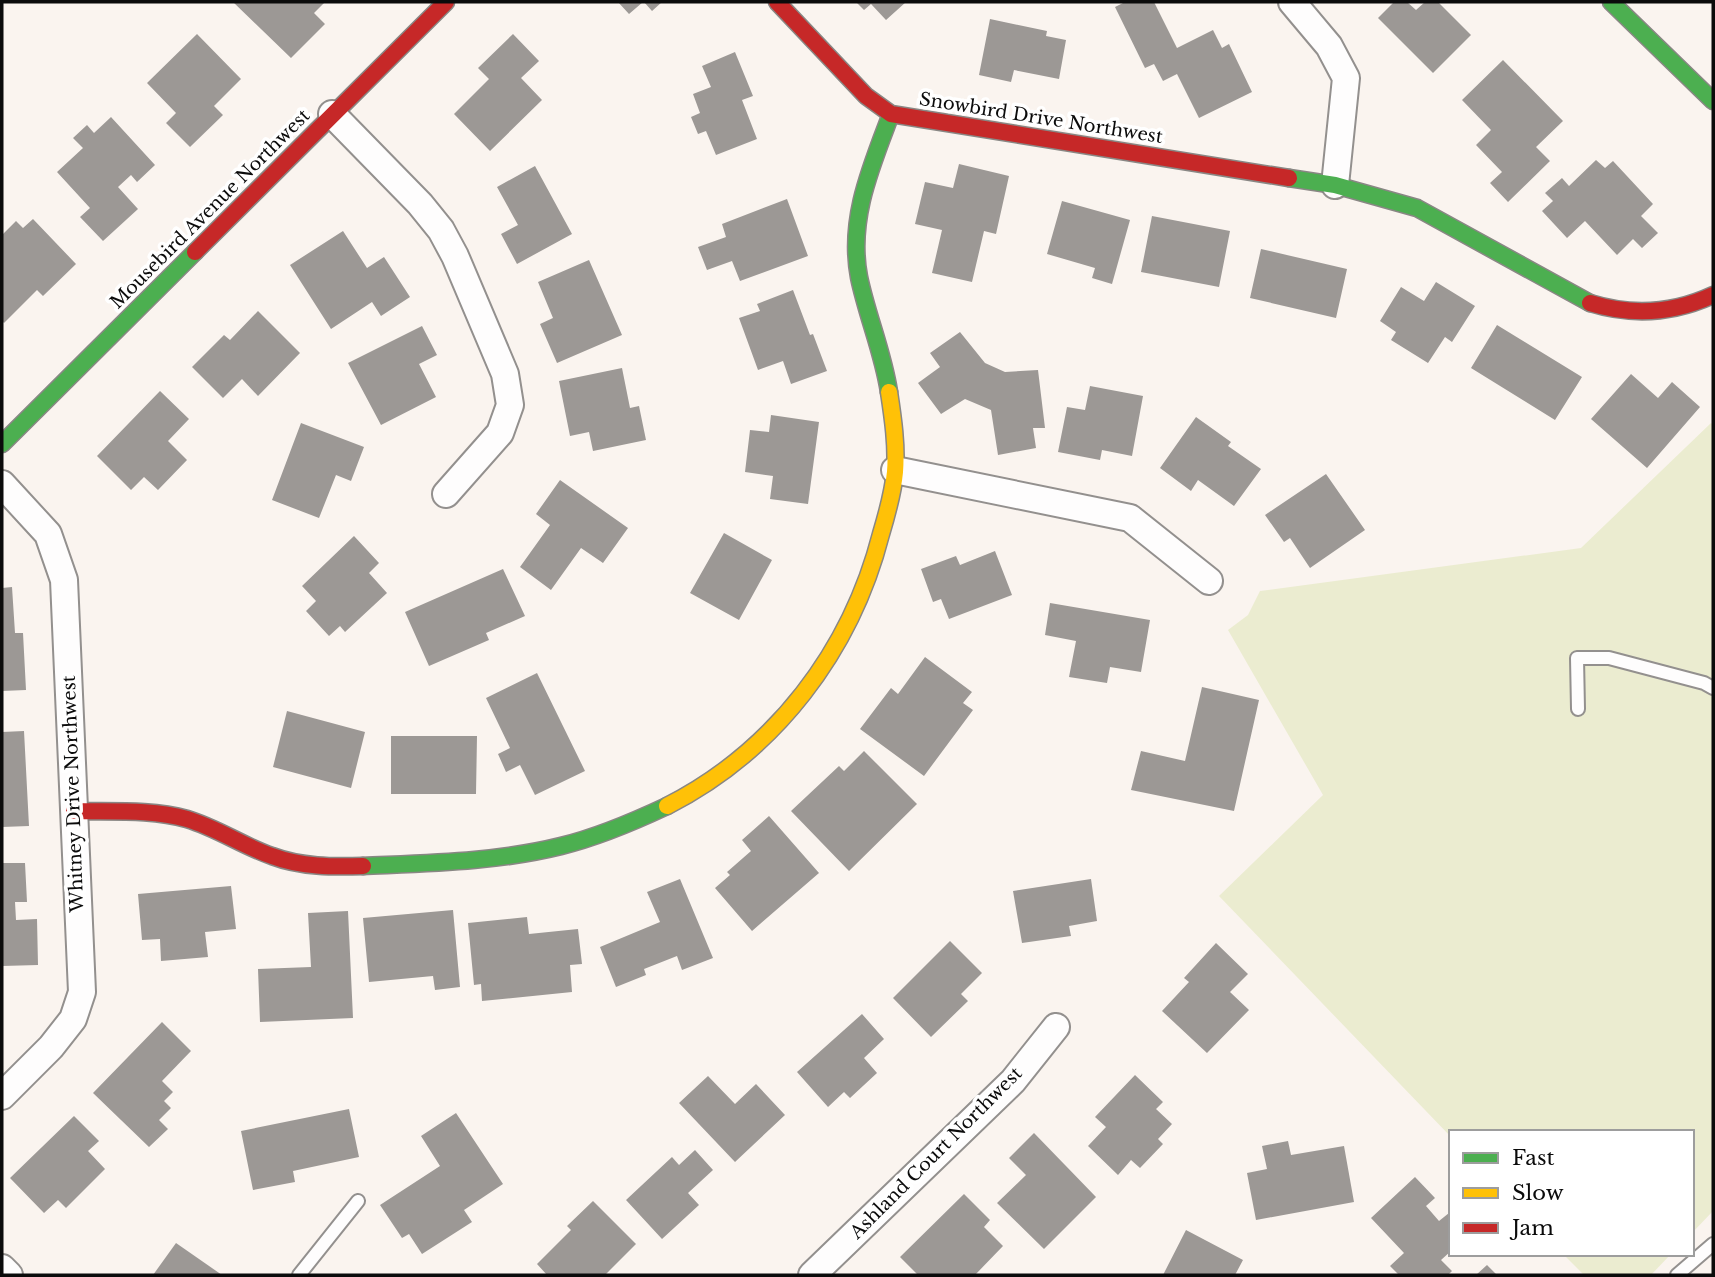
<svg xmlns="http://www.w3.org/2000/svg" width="1715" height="1277" viewBox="0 0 1715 1277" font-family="'Libre Baskerville',serif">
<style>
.green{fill:#ebecd0}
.building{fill:#9c9895}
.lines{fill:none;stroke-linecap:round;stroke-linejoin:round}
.lane-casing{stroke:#93908e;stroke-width:16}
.street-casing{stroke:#93908e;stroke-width:30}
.fast-casing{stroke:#898784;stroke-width:19}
.slow-casing{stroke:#898784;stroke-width:19}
.jam-casing{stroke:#898784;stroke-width:19}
.lane{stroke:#fefdfd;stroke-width:12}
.street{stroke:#fefdfd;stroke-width:26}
.fast{stroke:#4caf50;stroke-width:16}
.slow{stroke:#ffc107;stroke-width:16}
.jam{stroke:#c62828;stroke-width:16}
.labels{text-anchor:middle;stroke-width:7;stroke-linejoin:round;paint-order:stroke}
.street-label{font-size:18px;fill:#0b0b0b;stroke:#fff}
</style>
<rect width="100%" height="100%" fill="#faf4ef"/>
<!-- green -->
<path class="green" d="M1711 423 1713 425V1211L1692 1233V1132H1451V1137L1219 896 1323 795 1228 630 1248 615 1260 591 1581 548Z
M1563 1254H1671L1651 1275H1584Z"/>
<!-- building -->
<path class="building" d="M233 2H325L314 13 325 24 291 58Z
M618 2H643L629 14Z
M644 2H662L652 11Z
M856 2H906L886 20 871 4 864 10Z
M1125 2H1154L1177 48 1213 30 1222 48 1229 44 1252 92 1199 118 1177 74 1163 81 1154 64 1145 68 1115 7Z
M1394 2H1407L1416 10 1425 2H1438L1471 35 1433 73 1378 18Z
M990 19 1047 31 1046 36 1066 40 1059 79 1014 70 1011 82 979 75Z
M197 34 241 79 214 106 223 115 190 147 166 123 176 113 147 83Z
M513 34 539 61 521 78 542 100 490 151 454 114 489 79 478 68Z
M735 52 753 96 742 100 757 139 716 155 706 131 698 134 691 117 700 113 693 94 711 87 702 66Z
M1503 60 1563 121 1536 147 1550 161 1508 202 1490 183 1502 172 1476 145 1491 130 1462 100Z
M111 117 155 165 137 182 131 175 118 187 138 209 103 241 80 217 90 208 57 172 83 148 73 138 87 125 94 133Z
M1596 160 1605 168 1613 161 1653 204 1641 216 1658 233 1642 248 1633 239 1617 255 1585 221 1567 238 1542 211 1553 201 1545 193 1562 178 1569 186Z
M959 164 1009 176 996 234 984 231 972 282 932 273 942 230 915 224 925 182 953 188Z
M535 166 572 234 517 264 501 234 518 225 497 187Z
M787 199 808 256 740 281 732 261 707 270 698 247 726 237 722 224Z
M1062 201 1130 220 1112 284 1092 278 1095 268 1047 254Z
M1152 216 1230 231 1219 287 1141 272Z
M33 219 76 264 43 296 37 290 4 323 2 321V235L16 221 23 228Z
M343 231 367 268 384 257 410 297 381 316 372 302 331 329 290 265Z
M1261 249 1347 269 1336 318 1250 298Z
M589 260 622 335 557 363 540 324 553 318 538 282Z
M1436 282 1475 306 1452 342 1445 337 1428 363 1391 340 1396 332 1380 321 1401 287 1424 301Z
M793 290 810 335 813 334 827 371 791 384 783 361 758 370 739 318 760 311 757 304Z
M258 311 300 353 258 396 242 379 223 398 192 367 224 335 230 340Z
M1497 325 1582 377 1555 420 1471 368Z
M422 326 437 355 419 364 436 397 381 425 348 363Z
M960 332 985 363 1005 372 1038 370 1045 428H1033L1036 448 998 455 991 410 965 399 941 414 918 383 940 367 930 353Z
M622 368 630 408 639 406 646 440 593 451 589 432 570 436 559 381Z
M1631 374 1658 398 1672 382 1700 407 1647 468 1591 419Z
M1090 386 1143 396 1132 456 1102 450 1100 460 1058 452 1067 407 1085 410Z
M160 391 189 419 168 441 187 460 158 490 144 477 131 490 97 456Z
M771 415 819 422 808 504 770 499 773 476 745 472 750 430 769 432Z
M1196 417 1231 442 1228 446 1261 469 1234 506 1198 480 1191 491 1160 468Z
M301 423 364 447 351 481 336 475 319 518 272 500Z
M1326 474 1365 530 1310 568 1290 538 1284 542 1265 515Z
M560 480 628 528 603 563 581 548 551 590 520 567 550 525 536 514Z
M724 533 772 560 739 620 690 593Z
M354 536 379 563 369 573 387 593 345 632 340 626 329 636 306 611 316 601 302 586Z
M995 551 1012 595 949 619 941 599 933 602 921 569 956 556 960 565Z
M503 569 525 616 486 633 489 640 429 666 405 612Z
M12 587 15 633H23L26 690 2 691V588Z
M1050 603 1150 620 1141 672 1110 667 1107 683 1069 677 1076 641 1045 635Z
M925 657 972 692 963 703 973 710 924 776 860 729 891 688 898 694Z
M537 673 585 771 535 795 520 765 506 772 498 754 510 748 486 698Z
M1202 687 1259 700 1234 811 1131 790 1141 751 1185 761Z
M287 711 365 732 351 788 273 767Z
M24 731 29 826 2 827V732Z
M391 736H477L476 794H391Z
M864 751 917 804 849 871 791 811 839 766 844 771Z
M769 816 819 873 752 931 715 888 730 875 727 872 751 851 742 840Z
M2 863H25L27 902H15L16 920 37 919 38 965 2 966Z
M680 879 713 958 682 970 677 956 644 969 646 975 616 987 600 947 660 922 647 892Z
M1091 879 1097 921 1069 926 1071 936 1022 943 1013 891Z
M231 886 236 929 205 932 208 957 161 961 160 939 142 940 138 894Z
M453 910 460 987 435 990 433 976 369 982 363 918Z
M348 911 353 1018 260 1022 258 969 311 967 308 913Z
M527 917 529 934 578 929 582 964 570 965 572 992 482 1001 481 984 474 985 468 923Z
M950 941 982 973 961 994 968 1001 931 1037 893 998Z
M1216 943 1248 974 1230 992 1249 1010 1207 1053 1162 1011 1189 982 1184 978Z
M862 1014 884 1039 864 1058 877 1073 850 1098 844 1092 828 1107 797 1072Z
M162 1022 191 1051 162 1081 173 1092 164 1101 171 1108 159 1120 168 1129 149 1147 93 1093Z
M1135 1075 1163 1102 1156 1109 1172 1124 1158 1139 1163 1144 1140 1168 1131 1160 1118 1175 1088 1146 1106 1127 1095 1117Z
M708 1076 735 1104 756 1084 785 1115 735 1162 679 1103Z
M349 1109 359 1157 293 1171 295 1182 253 1190 241 1131Z
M456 1113 503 1184 464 1210 472 1222 422 1254 409 1234 402 1238 380 1205 440 1166 421 1136Z
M74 1116 99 1141 88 1151 105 1169 66 1208 58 1200 44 1213 10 1178Z
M1034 1133 1096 1197 1044 1249 997 1203 1026 1175 1009 1158Z
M1288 1141 1291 1155 1344 1146 1354 1202 1256 1220 1247 1173 1267 1169 1262 1146Z
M695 1150 713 1170 688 1193 699 1205 662 1239 626 1200 672 1157 679 1165Z
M1415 1177 1435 1198 1426 1206 1439 1221 1449 1213 1451 1215V1251L1441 1260 1452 1271 1448 1275H1399L1390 1266 1404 1253 1371 1218Z
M964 1194 990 1220 984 1227 1003 1246 975 1275H918L900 1257Z
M593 1201 636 1244 605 1275H547L537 1264 571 1230 567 1226Z
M1186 1230 1243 1260 1235 1275H1163Z
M176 1243 222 1275H153Z
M1487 1265 1497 1275H1476Z"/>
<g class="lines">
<defs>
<path id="lane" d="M1578 709 1577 658H1609L1704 683 1713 688
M299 1275 358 1201
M1677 1275 1713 1244"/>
<path id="street" d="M1292 2 1329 46 1346 78 1335 185
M332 114 420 204 441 230 455 256 505 374 510 405 500 433 446 494
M895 470 1130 518 1209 581
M2 484 48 534 64 580 82 992 73 1019 51 1047 2 1096
M2 1268 9 1275
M812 1275 1013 1081 1056 1027"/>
<path id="fast" d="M1611 2 1713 101
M1289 178 1335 185 1417 208 1590 303
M889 392C883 352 867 316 859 277 848 219 871 167 891 114
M2 444 195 252
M363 866C429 863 497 862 561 846 598 837 633 822 667 806"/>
<path id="slow" d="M667 806C775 751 851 651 881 534 887 514 893 493 895 472 897 446 893 418 889 392"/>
<path id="jam" d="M777 2 866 96 891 114 1289 178
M195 252 446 2
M1590 303C1632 316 1672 314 1713 295
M74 811C111 812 151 809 187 819 217 828 243 846 272 856 301 867 333 867 363 866"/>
</defs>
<!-- lane casing -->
<use href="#lane" class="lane-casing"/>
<!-- street casing -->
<use href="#street" class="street-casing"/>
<!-- fast casing -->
<use href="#fast" class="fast-casing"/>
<!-- slow casing -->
<use href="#slow" class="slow-casing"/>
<!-- jam casing -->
<use href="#jam" class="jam-casing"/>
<!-- lane -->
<use href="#lane" class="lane"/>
<!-- street -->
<use href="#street" class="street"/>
<!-- fast -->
<use href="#fast" class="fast"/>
<!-- slow -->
<use href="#slow" class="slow"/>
<!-- jam -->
<use href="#jam" class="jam"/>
</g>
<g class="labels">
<!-- street labels -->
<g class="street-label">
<text transform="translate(1041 118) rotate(9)" y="6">Snowbird Drive Northwest</text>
<text transform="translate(210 209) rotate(-45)" y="6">Mousebird Avenue Northwest</text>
<text transform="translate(73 794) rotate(-92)" y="6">Whitney Drive Northwest</text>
<text transform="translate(936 1153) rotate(-45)" y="6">Ashland Court Northwest</text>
</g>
</g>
<!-- border -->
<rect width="1715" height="1277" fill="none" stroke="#0b0b0b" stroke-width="7"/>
<!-- legend -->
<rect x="1449" y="1130" width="245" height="126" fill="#ffffff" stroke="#9d9d9d" stroke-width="2"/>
<rect x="1463" y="1153" width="35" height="10" fill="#4caf50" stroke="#9d9d9d" stroke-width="2"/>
<text x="1512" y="1165" font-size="21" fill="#0b0b0b">Fast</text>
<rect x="1463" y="1188" width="35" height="10" fill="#ffc107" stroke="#9d9d9d" stroke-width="2"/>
<text x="1512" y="1200" font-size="21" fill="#0b0b0b">Slow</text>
<rect x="1463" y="1223" width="35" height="10" fill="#c62828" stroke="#9d9d9d" stroke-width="2"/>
<text x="1512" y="1235" font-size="21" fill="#0b0b0b">Jam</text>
</svg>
